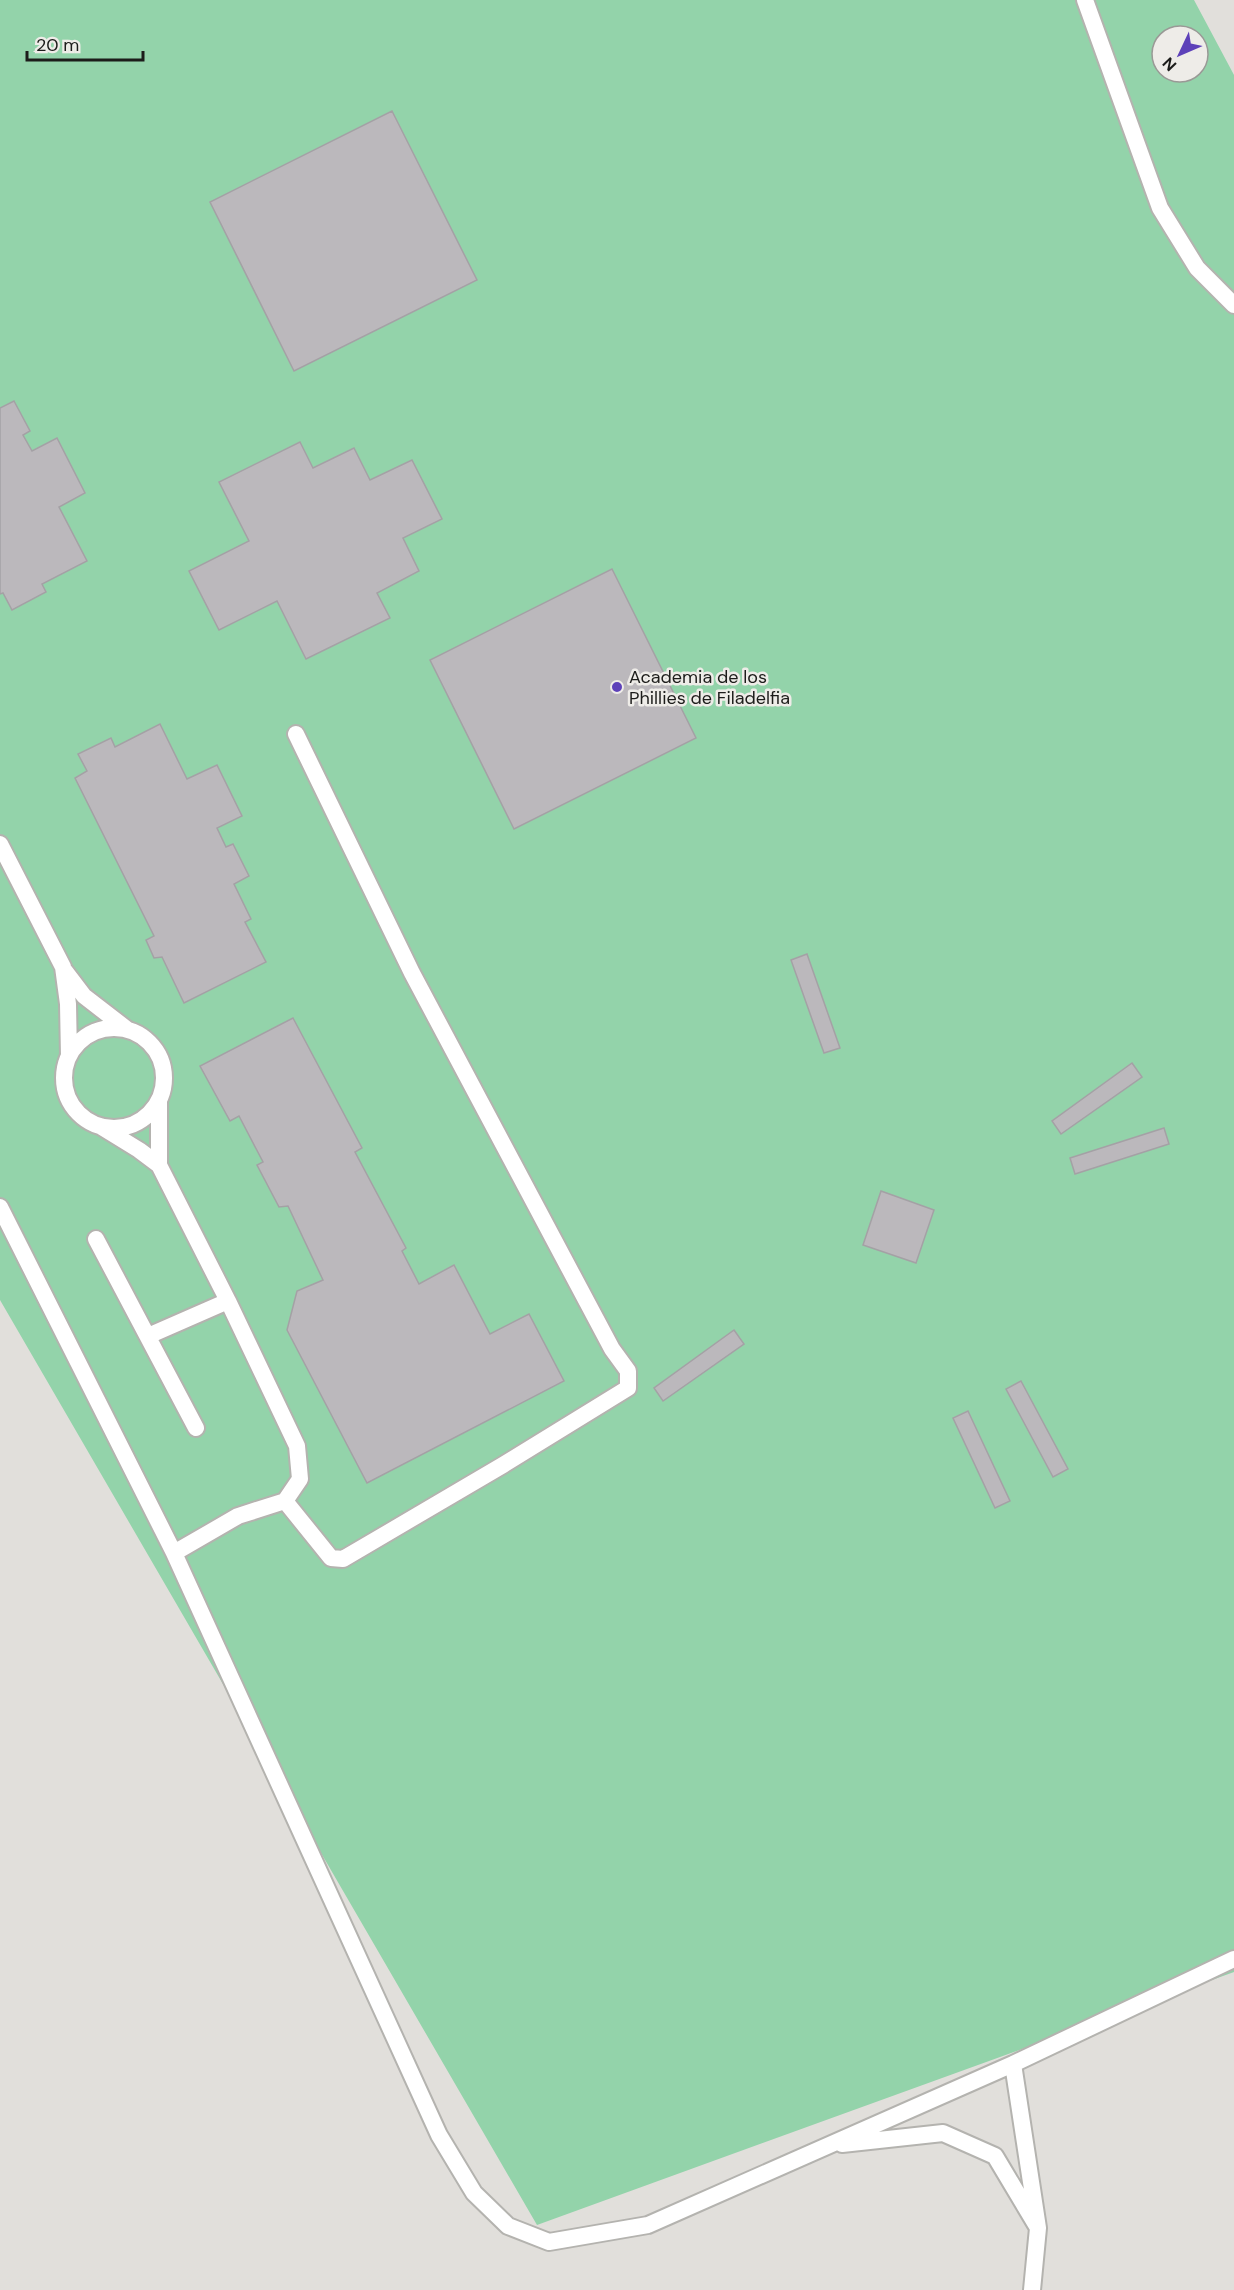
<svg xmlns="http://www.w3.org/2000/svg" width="1234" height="2290" viewBox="0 0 1234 2290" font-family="'DM Sans',sans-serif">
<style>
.green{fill:#93d3aa;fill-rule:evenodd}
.building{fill:#bbb8bc;stroke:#a4a1a5;stroke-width:1.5}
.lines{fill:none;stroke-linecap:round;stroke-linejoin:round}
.lane-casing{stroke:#b4b3af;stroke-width:20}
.lane{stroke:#fff;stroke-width:16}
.poi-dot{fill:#5d41b9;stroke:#eeece8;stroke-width:2}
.labels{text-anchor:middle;stroke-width:5;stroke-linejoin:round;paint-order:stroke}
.poi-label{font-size:18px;fill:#1c1c1a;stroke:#eeece8;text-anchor:start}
</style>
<rect width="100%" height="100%" fill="#e1dfdb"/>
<!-- green -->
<path class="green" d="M0 0H1194L1234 75V1972L537 2225 0 1300ZM1162 36H1198V72H1162Z"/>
<!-- building -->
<path class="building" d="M392 111 477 280 294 371 210 202Z
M14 401 30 431 23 435 32 451 57 438 85 493 59 507 87 561 42 584 46 592 12 610 3 593 0 594V408Z
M300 442 313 468 354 448 370 480 412 460 442 519 403 538 419 571 377 593 390 618 306 659 277 601 219 630 189 571 249 541 219 482Z
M612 569 696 738 514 829 430 660Z
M160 724 187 779 217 765 242 816 217 828 226 847 233 844 249 876 234 884 251 919 245 922 266 962 184 1003 162 957 154 958 146 940 154 936 75 778 87 771 78 754 111 738 115 747Z
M807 954 840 1048 824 1053 791 960Z
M293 1018 362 1148 355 1152 406 1248 402 1251 419 1284 454 1265 490 1334 529 1314 564 1381 367 1483 287 1330 297 1291 323 1280 288 1206 279 1207 257 1165 263 1162 239 1116 230 1121 200 1066Z
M1132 1063 1142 1077 1061 1134 1052 1121Z
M1164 1128 1169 1144 1075 1174 1070 1158Z
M881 1191 934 1210 916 1263 863 1245Z
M734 1330 744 1344 663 1401 654 1388Z
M1021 1381 1068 1469 1053 1477 1006 1389Z
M968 1411 1010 1501 995 1508 953 1418Z"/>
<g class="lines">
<defs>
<path id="lane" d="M1085 0 1160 208 1197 268 1234 305
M0 844 63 967 68 1004 69 1056
M65 971 84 996 128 1030
M64 1078a50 50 0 1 1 100 0a50 50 0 1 1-100 0Z
M100 1126 139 1150 159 1165 228 1301 297 1446 300 1479 285 1501 238 1516 174 1553
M159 1165V1100
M0 1207 174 1553 439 2135 474 2193 508 2226 549 2242 648 2225 1013 2064 1234 1959
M96 1239 196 1428
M148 1336 228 1301
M285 1501 331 1558 343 1559 503 1465 628 1388V1371L612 1349 412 973 296 734
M1013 2064 1038 2228 1032 2290
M842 2144 943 2133 995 2156 1038 2228"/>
</defs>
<!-- lane casing -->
<use href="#lane" class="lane-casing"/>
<!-- lane -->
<use href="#lane" class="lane"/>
</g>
<!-- markers -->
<circle class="poi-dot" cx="617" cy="687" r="6"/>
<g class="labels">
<!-- poi labels -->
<g class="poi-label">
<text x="629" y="683">Academia de los<tspan x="629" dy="21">Phillies de Filadelfia</tspan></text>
</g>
</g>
<!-- north arrow -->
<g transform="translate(1180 54) rotate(226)"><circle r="28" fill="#eeece8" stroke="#9a9996" stroke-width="1.5"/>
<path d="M0-4.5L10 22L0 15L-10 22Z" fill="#5d41b9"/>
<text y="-9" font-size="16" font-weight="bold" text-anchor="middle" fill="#1c1c1a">N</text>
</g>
<!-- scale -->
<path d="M27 51v9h116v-9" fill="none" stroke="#1c1c1a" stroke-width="3"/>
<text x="36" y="51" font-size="18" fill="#1c1c1a" stroke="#eeece8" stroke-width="4.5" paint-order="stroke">20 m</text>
</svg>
